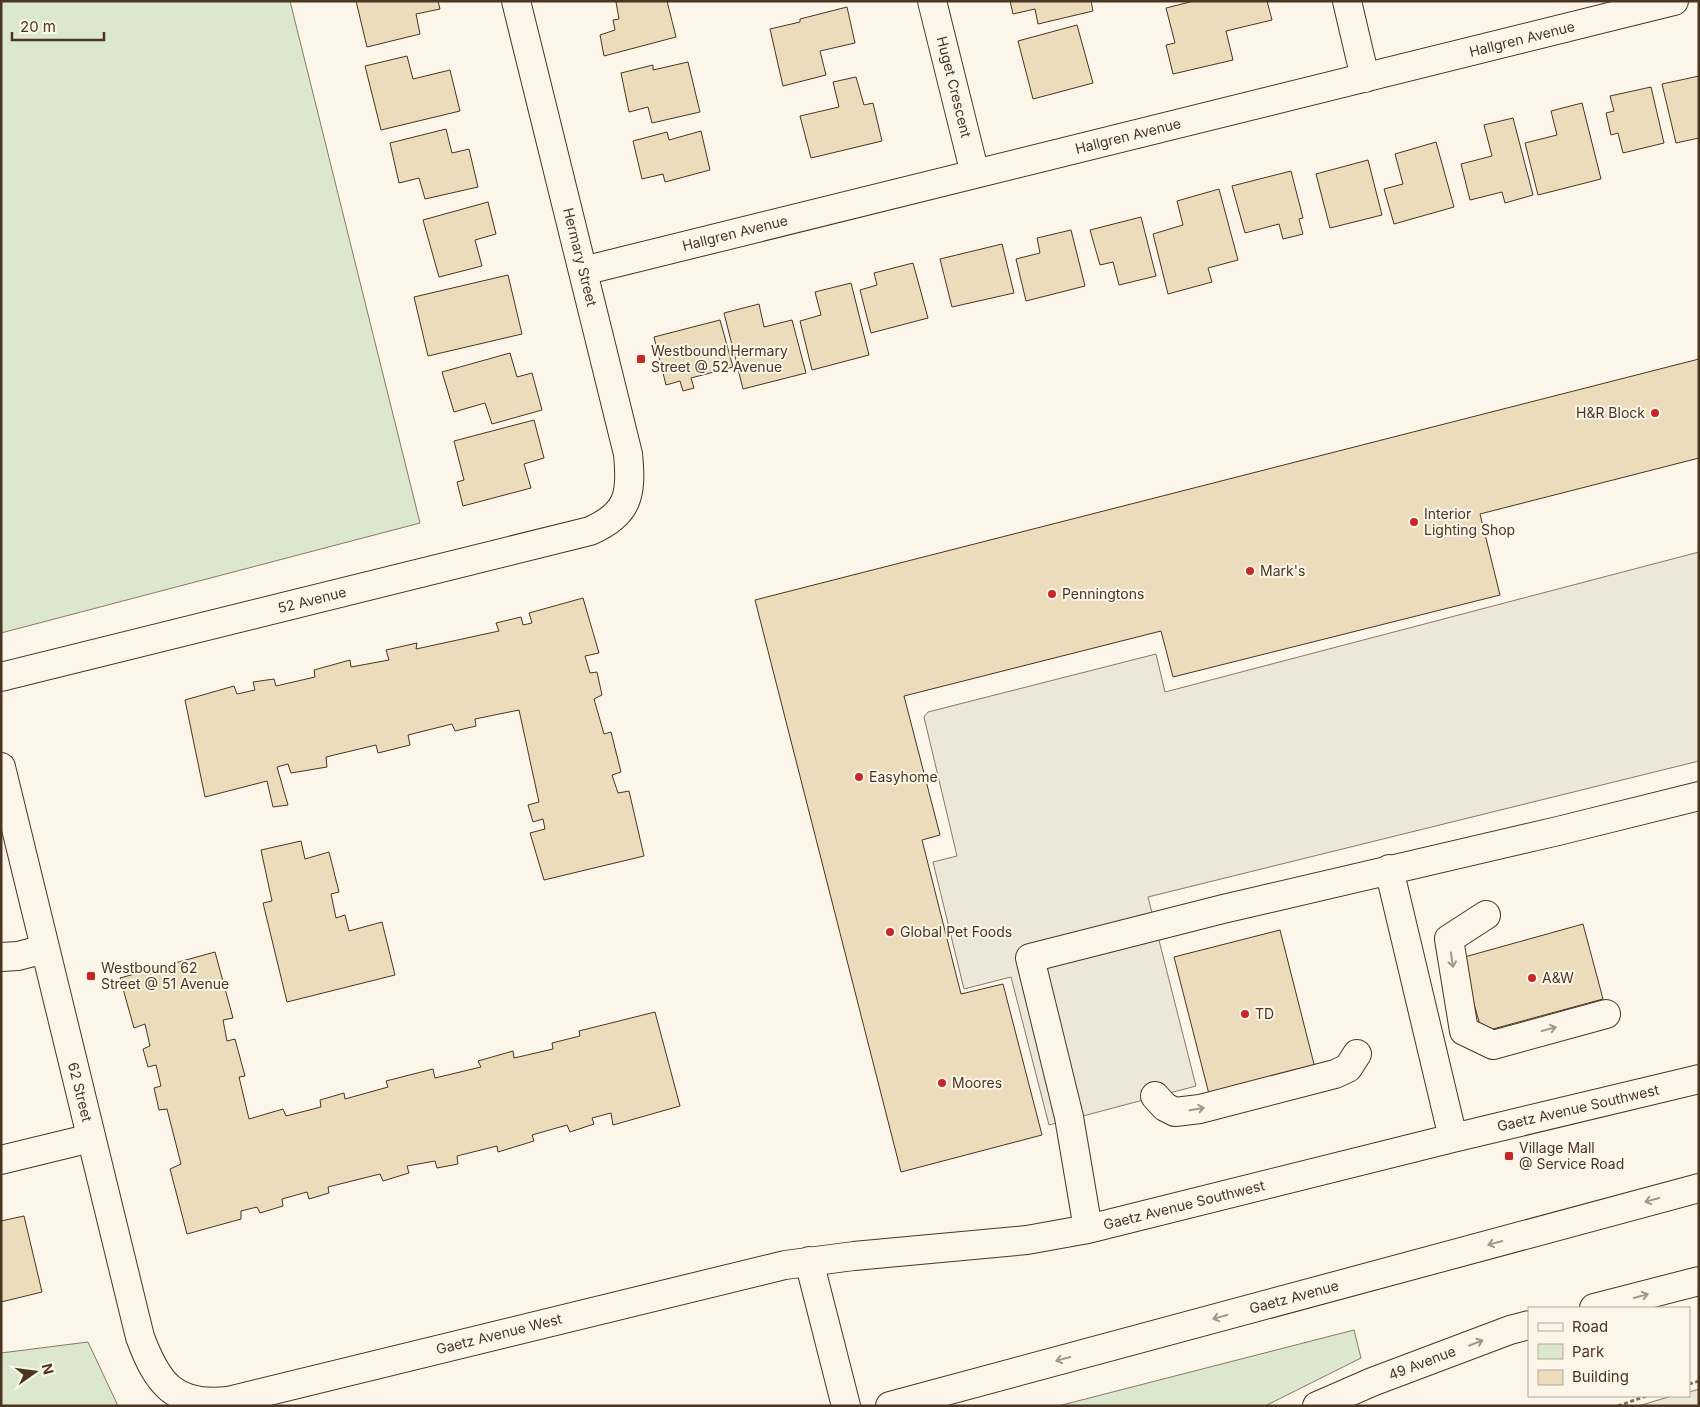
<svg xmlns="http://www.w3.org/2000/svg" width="1700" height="1407" viewBox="0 0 1700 1407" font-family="Inter,sans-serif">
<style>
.green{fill:#dce7d0;stroke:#887966}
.parking{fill:#ede7d9;stroke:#887966}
.building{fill:#ecdcbc;stroke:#4a3520}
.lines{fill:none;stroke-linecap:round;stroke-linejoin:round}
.minor-casing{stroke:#4a3520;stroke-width:30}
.major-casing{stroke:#4a3520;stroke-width:30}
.path{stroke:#7f6f5c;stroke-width:3;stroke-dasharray:4 2.5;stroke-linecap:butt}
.minor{stroke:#fbf6e9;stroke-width:28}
.major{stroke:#fbf6e9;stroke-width:28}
.oneway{stroke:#a29684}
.poi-dot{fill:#c62828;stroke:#fbf6e9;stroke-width:2}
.labels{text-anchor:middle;stroke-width:4;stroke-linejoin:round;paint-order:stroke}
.street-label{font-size:14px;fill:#4a3520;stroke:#fbf6e9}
.poi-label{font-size:14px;fill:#4a3520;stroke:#fbf6e9;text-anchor:start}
</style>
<rect width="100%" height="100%" fill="#fbf6e9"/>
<!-- green -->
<path class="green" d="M1 1H290L420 523 1 633Z
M1354 1330 1361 1358 1265 1406H1058Z
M88 1342 118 1406H1V1353Z"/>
<!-- parking -->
<path class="parking" d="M1699 552V761L1148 897 1196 1086 1049 1125 1011 977 964 989 933 862 957 856 924 717 928 712 1156 654 1165 692Z
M1699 1389V1406H1638L1672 1396H1689V1392Z"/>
<!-- building -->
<path class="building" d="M356 1H438L440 9 416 14 420 34 367 47Z
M620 1H667L676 37 604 56 600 35 615 30 613 20 619 19 616 2Z
M1010 1H1091L1093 11 1038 24 1035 9 1013 14Z
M1194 1H1267L1272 20 1226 31 1233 60 1173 74 1166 45 1175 43 1166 8Z
M847 7 855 43 820 51 826 75 783 86 770 29 800 22V19Z
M1077 25 1093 83 1033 99 1018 41Z
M407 56 413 79 450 70 460 111 381 130 365 66Z
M688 62 700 112 652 123 648 107 629 112 621 73 653 65V70Z
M1699 76V138L1676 143 1662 84Z
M856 77 864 105 873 103 882 141 811 158 800 116 839 107 833 82Z
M1651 87 1664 143 1623 153 1618 133 1611 135 1606 113 1614 111 1610 96Z
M1582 103 1601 179 1538 195 1525 143 1557 135 1551 111Z
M1513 118 1533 195 1505 203 1502 192 1470 200 1461 164 1492 156 1484 125Z
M446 129 452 153 469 149 478 187 425 199 419 178 399 183 390 143Z
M701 131 710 170 665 182 663 174 642 179 633 141 667 132 669 140Z
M1436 142 1454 207 1394 224 1384 189 1403 184 1395 154Z
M1368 160 1382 215 1330 228 1316 174Z
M1291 171 1303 218 1299 219 1303 234 1283 239 1279 224 1245 233 1232 186Z
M1219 189 1238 260 1208 268 1212 282 1168 294 1153 234 1183 225 1177 201Z
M488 202 496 234 475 240 482 266 439 277 423 220Z
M1141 217 1156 276 1119 285 1113 262 1100 265 1090 230Z
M1071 230 1085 286 1026 301 1016 259 1040 253 1037 238Z
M1002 244 1014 293 952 307 940 259Z
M913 263 928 318 871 333 860 290 877 285 874 273Z
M508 275 522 334 428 356 414 297Z
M851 283 869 355 812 370 800 321 821 315 815 292Z
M759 304 764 327 792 320 806 373 743 389 724 313Z
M720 320 733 367 691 378 694 388 683 391 680 381 666 385 654 337Z
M510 353 517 377 532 373 542 410 492 424 485 403 454 412 442 372Z
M1699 359V458L1480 514 1500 595 1173 677 1161 631 904 696 940 835 922 840 961 994 1003 984 1042 1135 901 1172 755 600Z
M534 420 544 458 524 464 531 488 463 506 457 482 464 480 454 441Z
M583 598 599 653 585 656 590 673 597 672 602 695 594 699 604 734 611 732 621 772 612 775 618 793 629 791 644 856 544 880 530 833 545 829 543 819 533 822 528 805 539 802 519 710 475 719 476 726 455 731 452 724 408 735 410 745 378 753 376 745 326 757 327 767 291 773 288 764 277 767 288 805 273 807 267 781 205 797 185 700 234 686 237 694 255 690 253 682 274 679 276 686 315 677 314 670 350 660 351 667 389 660 386 650 417 643 416 649 499 631 496 623 521 617 523 625 532 623 529 613Z
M301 841 305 859 329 852 339 892 331 894 336 918 345 915 349 931 382 922 395 975 287 1002 263 903 272 901 261 850Z
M1583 924 1603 999 1482 1032 1461 958Z
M1280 930 1316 1072 1210 1098 1174 957Z
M215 952 233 1018 223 1020 227 1041 235 1039 245 1076 239 1077 249 1119 283 1109 286 1116 321 1107 320 1100 344 1093 345 1099 388 1087 386 1081 433 1069 435 1078 481 1067 478 1061 513 1051 514 1058 553 1049 552 1043 580 1036 579 1031 655 1012 680 1106 613 1125 611 1113 592 1118 594 1124 570 1132 567 1125 532 1135 534 1141 498 1152 497 1146 457 1156 458 1164 437 1168 435 1161 407 1166 409 1173 383 1181 380 1174 328 1187 329 1193 309 1199 307 1192 282 1199 283 1206 260 1213 257 1207 241 1211V1219L187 1234 170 1169 181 1164 167 1109 159 1110 154 1088 161 1086 156 1065 148 1067 143 1049 150 1046 145 1024 134 1028 120 978Z
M24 1216 42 1292 1 1302V1221Z"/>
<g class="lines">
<defs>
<path id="minor" d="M932 1 975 174
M1347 1 1365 78
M583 271 1674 1
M1 677 590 531C629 514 632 494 628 454L516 1
M1 767 140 1337C157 1383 174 1407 228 1401L785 1265 854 1256 1027 1240 1088 1229 1453 1138 1699 1079
M1389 869 1453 1138
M1486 915 1449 939 1464 1031 1493 1045 1606 1014
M1 957 18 956 45 949
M1155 1096 1165 1107 1175 1112 1200 1109 1335 1074 1348 1068 1357 1054
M1 1160 91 1138
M1088 1229 1069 1117 1030 958 1223 909 1558 831 1699 796
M809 1261 846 1406"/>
<path id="major" d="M1594 1308 1699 1281
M890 1406 1699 1188
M1317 1406 1372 1382 1510 1330 1529 1325"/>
</defs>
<!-- minor casing -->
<use href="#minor" class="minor-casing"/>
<!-- major casing -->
<use href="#major" class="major-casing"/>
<!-- path -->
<path class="path" d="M1689 1384 1699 1381
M1618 1406 1646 1396"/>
<!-- minor -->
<use href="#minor" class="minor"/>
<!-- major -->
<use href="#major" class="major"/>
</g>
<!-- one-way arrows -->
<defs><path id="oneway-shaft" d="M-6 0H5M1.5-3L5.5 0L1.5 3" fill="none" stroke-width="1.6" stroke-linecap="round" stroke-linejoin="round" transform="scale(1.25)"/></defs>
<g class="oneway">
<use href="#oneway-shaft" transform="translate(1452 960) rotate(81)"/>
<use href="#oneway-shaft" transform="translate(1549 1029) rotate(-15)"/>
<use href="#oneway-shaft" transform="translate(1197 1109) rotate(-10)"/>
<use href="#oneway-shaft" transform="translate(1652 1200) rotate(165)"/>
<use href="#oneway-shaft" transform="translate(1495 1243) rotate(165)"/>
<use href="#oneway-shaft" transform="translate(1641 1296) rotate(-15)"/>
<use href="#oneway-shaft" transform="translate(1220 1317) rotate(165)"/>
<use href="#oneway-shaft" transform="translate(1476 1343) rotate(-21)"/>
<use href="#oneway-shaft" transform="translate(1063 1359) rotate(165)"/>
</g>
<!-- markers -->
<g class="poi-dot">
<rect x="636" y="354" width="10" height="10" rx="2.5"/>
<circle cx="1655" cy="413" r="5"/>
<circle cx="1414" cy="522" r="5"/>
<circle cx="1250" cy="571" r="5"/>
<circle cx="1052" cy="594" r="5"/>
<circle cx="859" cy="777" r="5"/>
<circle cx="890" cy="932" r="5"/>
<rect x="86" y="971" width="10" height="10" rx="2.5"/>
<circle cx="1532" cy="978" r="5"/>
<circle cx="1245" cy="1014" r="5"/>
<circle cx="942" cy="1083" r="5"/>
<rect x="1504" y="1151" width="10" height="10" rx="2.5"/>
</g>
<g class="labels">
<!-- street labels -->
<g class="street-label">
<text transform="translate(1522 39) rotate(-14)" y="5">Hallgren Avenue</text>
<text transform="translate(954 87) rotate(76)" y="5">Huget Crescent</text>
<text transform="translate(1128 136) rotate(-14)" y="5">Hallgren Avenue</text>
<text transform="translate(735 233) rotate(-14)" y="5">Hallgren Avenue</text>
<text transform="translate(580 257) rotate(76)" y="5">Hermary Street</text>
<text transform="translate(312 600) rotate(-14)" y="5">52 Avenue</text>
<text transform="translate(80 1092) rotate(76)" y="5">62 Street</text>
<text transform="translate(1578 1108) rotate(-13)" y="5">Gaetz Avenue Southwest</text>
<text transform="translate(1184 1205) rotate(-14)" y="5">Gaetz Avenue Southwest</text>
<text transform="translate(1294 1297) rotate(-15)" y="5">Gaetz Avenue</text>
<text transform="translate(499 1334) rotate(-14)" y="5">Gaetz Avenue West</text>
<text transform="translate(1422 1363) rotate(-21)" y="5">49 Avenue</text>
</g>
<!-- poi labels -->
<g class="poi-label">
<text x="651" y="356">Westbound Hermary<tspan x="651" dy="16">Street @ 52 Avenue</tspan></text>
<text x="1645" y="418" text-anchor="end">H&amp;R Block</text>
<text x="1424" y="519">Interior<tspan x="1424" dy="16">Lighting Shop</tspan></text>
<text x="1260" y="576">Mark's</text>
<text x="1062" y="599">Penningtons</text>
<text x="869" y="782">Easyhome</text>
<text x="900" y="937">Global Pet Foods</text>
<text x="101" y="973">Westbound 62<tspan x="101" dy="16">Street @ 51 Avenue</tspan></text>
<text x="1542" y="983">A&amp;W</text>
<text x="1255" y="1019">TD</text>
<text x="952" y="1088">Moores</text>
<text x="1519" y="1153">Village Mall<tspan x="1519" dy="16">@ Service Road</tspan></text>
</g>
</g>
<!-- border -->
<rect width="1700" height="1407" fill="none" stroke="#4a3520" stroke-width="5"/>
<!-- legend -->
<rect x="1528" y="1307" width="162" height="90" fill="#fbf6e9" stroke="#b4a999"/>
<rect x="1538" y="1323" width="25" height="8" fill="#fbf6e9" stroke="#b4a999"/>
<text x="1572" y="1332" font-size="15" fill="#4a3520">Road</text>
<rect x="1538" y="1344" width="25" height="15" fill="#dce7d0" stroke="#b4a999"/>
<text x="1572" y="1357" font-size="15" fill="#4a3520">Park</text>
<rect x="1538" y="1370" width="25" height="15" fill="#ecdcbc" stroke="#b4a999"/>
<text x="1572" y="1382" font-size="15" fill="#4a3520">Building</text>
<!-- north arrow -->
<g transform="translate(35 1372) rotate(76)" stroke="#fbf6e9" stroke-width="4" paint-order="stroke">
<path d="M0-4L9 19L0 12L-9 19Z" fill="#4a3520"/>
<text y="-8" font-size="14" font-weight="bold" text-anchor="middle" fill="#4a3520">N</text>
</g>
<!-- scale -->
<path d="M12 32v8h92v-8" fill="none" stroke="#4a3520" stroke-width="2.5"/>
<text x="20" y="32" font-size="15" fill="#4a3520" stroke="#fbf6e9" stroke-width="4" paint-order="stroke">20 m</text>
</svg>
